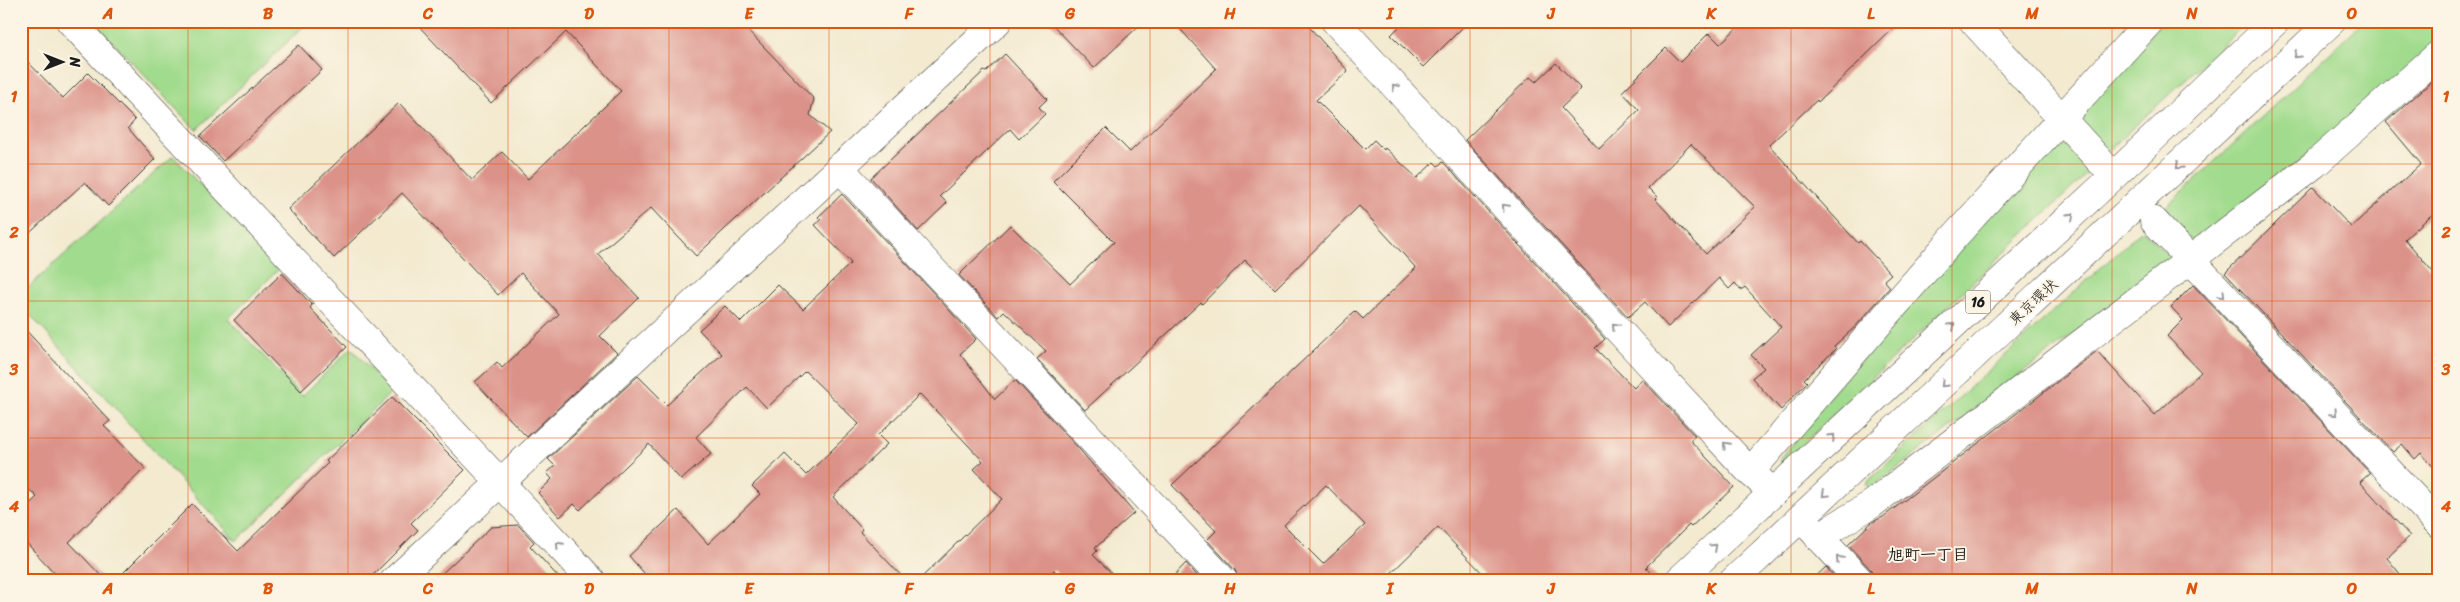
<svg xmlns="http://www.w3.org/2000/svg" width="2460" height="602" viewBox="0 0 2460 602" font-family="Sriracha,'Klee One',sans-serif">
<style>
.green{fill:#a1db8d;stroke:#5e7c54}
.building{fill:#db9289;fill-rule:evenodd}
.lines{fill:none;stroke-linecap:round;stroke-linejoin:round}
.street-tunnel{stroke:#c8c1ac;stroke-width:28;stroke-dasharray:28 14;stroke-linecap:butt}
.street-casing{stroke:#3c3b37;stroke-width:29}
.secondary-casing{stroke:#3c3b37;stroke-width:29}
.highway-casing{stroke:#3c3b37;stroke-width:29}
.street{stroke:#fff;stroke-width:28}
.secondary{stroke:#fff;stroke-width:28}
.highway{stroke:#fff;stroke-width:28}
.oneway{stroke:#999}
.grid{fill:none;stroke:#de560d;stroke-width:1;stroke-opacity:0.55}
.labels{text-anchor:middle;stroke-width:4;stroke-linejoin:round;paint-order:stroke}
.shield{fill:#fcf5e5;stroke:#5f5d58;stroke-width:1}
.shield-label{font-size:14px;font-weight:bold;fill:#1c1c1c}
.street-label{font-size:15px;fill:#1c1c1c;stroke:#fcf5e5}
.neighbourhood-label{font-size:16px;font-weight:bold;fill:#1c1c1c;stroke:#fcf5e5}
.neatline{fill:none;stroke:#de560d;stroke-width:2}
.grid-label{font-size:16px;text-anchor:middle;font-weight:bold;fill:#de560d}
</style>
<rect width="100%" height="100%" fill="#fcf5e5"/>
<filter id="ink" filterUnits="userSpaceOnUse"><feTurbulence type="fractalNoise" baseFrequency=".02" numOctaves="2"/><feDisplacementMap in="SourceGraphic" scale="10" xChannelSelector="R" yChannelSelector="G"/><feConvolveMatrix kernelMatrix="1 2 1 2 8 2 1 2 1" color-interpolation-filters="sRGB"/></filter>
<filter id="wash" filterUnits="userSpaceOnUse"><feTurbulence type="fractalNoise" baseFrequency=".0096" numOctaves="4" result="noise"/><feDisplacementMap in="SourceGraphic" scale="20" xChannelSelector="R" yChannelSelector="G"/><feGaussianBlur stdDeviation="1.12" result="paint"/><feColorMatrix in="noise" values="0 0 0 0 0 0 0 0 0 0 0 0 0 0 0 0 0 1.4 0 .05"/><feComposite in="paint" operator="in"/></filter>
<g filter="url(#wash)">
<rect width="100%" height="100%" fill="#f3ead0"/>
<!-- green -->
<path class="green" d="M93 21H309L196 130Z
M2163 21H2248L2107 152 2079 123V112Z
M2364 21H2439V42L2290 170 2193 242 2163 210Z
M2058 135 2091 170 1782 464 1780 460 1817 410Z
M173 156 279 269 228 319 302 396 351 348 392 392 236 541 21 305V294Z
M2142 230 2172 259 1870 489 1866 483Z"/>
<g id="blocks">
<!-- building -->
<path class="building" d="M414 21H739L814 99 810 115 830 132 696 256 651 208 598 254 639 298 600 336 617 353 527 437 475 382 497 362 502 368 559 314 521 273 498 295 402 193 334 258 288 209 399 103 472 180 502 152 528 179 621 91 566 32 491 103Z
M1049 21H1144L1094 68Z
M1173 21H1304L1348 71 1316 100 1365 149 1374 140 1384 150 1385 148 1417 178 1434 162 1438 166 1443 162 1605 339 1595 348 1634 388 1642 379 1695 436 1690 440 1734 487 1691 527 1689 525 1646 567 1659 581H1490L1438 527 1383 581H1239L1235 570 1207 540 1216 531 1172 485 1355 311 1363 319 1416 268 1359 206 1275 289 1245 260 1202 304 1201 302 1085 410 1037 359 1046 351 1004 311 998 317 959 275 1010 225 1070 284 1114 242 1053 181 1106 128 1130 152 1216 69ZM1326 485 1365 525 1323 564 1284 525Z
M1405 21H1469L1423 67 1391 35Z
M1744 21H1901L1818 102 1817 100 1769 145 1858 243 1860 241 1891 274 1884 280 1890 287 1856 326 1834 346 1836 349 1804 379 1807 382 1781 410 1752 378 1764 368 1751 355 1781 327 1745 287 1741 290 1735 283 1729 289 1719 278 1668 327 1645 302 1628 317 1465 140 1530 77 1536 82 1556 63 1581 89 1561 108 1599 149 1639 110 1622 92 1666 48 1680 62 1709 33 1720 44ZM1691 144 1755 207 1706 254 1655 199 1657 197 1648 188Z
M299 45 322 70 223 161 200 136Z
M1005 54 1047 99 1039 107 1045 114 1019 139 1010 129 940 196 947 203 918 231 871 178 984 71 986 72Z
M21 55 63 98 88 73 135 120 128 128 155 159 108 206 85 182 21 241Z
M2439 75V208L2405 239 2439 279V473L2421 453 2415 459 2402 444 2393 452 2225 273 2313 187 2351 227 2421 164 2386 122Z
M842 194 976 339 960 354 995 399 1015 380 1080 450 1134 513 1095 548 1097 551 1093 555 1120 581H1064L1054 570 1044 581H918L1002 499 974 469 983 461 920 394 878 435 887 444 833 497 862 529 860 532 906 581H651L629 556 678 510 708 544 760 494 752 486 785 454 806 475 859 424 805 371 767 408 747 387 696 437 711 454 681 480 649 444 580 510 574 504 560 517 538 493 552 479 547 473 555 466 548 459 638 376 667 405 722 354 699 330 725 306 741 322 778 285 803 309 851 263 815 225 821 220 818 217Z
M282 273 312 305 310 308 347 347 301 391 234 320Z
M2193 285 2370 473 2360 482 2410 536 2387 558 2406 581H1875L1871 570 1848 545 1872 522 1883 517 2097 351 2155 415 2201 372 2167 336 2183 320 2171 307Z
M21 325 110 421 104 426 145 468 69 542 106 581H62L21 537V512L37 497 21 482Z
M392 397 465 470 411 523 418 530 367 581H115L192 504 238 551 328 463 326 461Z
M518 525 534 542 530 546 562 581H434L491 527Z
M1186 563 1202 581H1169Z
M1826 567 1838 581H1811Z"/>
</g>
</g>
<g filter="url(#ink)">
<use href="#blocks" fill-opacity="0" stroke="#3c3b37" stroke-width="1"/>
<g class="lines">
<!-- street-tunnel -->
<path class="street-tunnel" d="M2101 162 2153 220"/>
<defs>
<path id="street" d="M70 21 592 581
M1335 21 1643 357 1750 472 1773 492
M1973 21 2101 162
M839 167 934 271 1224 581
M2154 221 2439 524
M1750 472 1955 236 2150 21
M1806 523 1860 581
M1818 537 1872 504 2315 164 2439 54"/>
<path id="secondary" d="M394 581 998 21"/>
<path id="highway" d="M1678 581 2102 187 2276 21
M1733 581 2332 21"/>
</defs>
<!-- street casing -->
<use href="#street" class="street-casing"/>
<!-- secondary casing -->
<use href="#secondary" class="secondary-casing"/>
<!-- highway casing -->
<use href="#highway" class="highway-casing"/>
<!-- street -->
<use href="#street" class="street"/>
<!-- secondary -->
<use href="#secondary" class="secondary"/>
<!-- highway -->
<use href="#highway" class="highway"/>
</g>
<!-- one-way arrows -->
<defs><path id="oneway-chevron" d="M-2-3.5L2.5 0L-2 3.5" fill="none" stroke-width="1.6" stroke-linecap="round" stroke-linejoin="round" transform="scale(1.25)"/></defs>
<g class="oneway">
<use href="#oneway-chevron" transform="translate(2297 55) rotate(137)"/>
<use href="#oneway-chevron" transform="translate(1395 87) rotate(-132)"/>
<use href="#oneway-chevron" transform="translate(2179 166) rotate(137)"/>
<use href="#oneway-chevron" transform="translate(1505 207) rotate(-133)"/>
<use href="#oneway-chevron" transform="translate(2071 216) rotate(-43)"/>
<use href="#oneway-chevron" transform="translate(2222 295) rotate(47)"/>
<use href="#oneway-chevron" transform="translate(1615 326) rotate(-133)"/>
<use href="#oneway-chevron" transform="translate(1952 326) rotate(-43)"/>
<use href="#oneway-chevron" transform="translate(1944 384) rotate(137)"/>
<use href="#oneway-chevron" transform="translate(2334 413) rotate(47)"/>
<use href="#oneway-chevron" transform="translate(1832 437) rotate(-43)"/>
<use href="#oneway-chevron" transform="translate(1726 445) rotate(-133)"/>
<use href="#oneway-chevron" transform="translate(1825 494) rotate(137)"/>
<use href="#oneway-chevron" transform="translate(559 545) rotate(-134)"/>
<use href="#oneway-chevron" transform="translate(1714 547) rotate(-43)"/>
<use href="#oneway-chevron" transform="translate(1839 559) rotate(-133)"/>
</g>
</g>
<!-- grid -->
<path class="grid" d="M188 21V581M348 21V581M508 21V581M669 21V581M829 21V581M990 21V581M1150 21V581M1310 21V581M1470 21V581M1631 21V581M1791 21V581M1952 21V581M2112 21V581M2272 21V581M21 164H2439M21 301H2439M21 438H2439"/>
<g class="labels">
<!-- shield labels -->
<rect class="shield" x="1965.5" y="290.5" width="25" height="23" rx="4"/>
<g class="shield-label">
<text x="1978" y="307">16</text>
</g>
<!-- street labels -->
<g class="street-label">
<text transform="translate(2033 302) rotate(-43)" y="5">東京環状</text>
</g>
<!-- neighbourhood labels -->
<g class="neighbourhood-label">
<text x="1928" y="560">旭町一丁目</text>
</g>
</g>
<!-- margin -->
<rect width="2460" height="602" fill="none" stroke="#fcf5e5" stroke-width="55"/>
<!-- north arrow -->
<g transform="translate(62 62) rotate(90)" stroke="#fcf5e5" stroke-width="4" paint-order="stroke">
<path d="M0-4L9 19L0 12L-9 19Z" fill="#1c1c1c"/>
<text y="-8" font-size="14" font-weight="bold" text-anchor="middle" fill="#1c1c1c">N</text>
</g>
<rect x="28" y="28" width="2404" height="546" class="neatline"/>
<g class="grid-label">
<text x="108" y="19">A</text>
<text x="268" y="19">B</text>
<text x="428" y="19">C</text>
<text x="589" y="19">D</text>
<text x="749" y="19">E</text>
<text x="909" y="19">F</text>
<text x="1070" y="19">G</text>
<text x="1230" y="19">H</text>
<text x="1390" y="19">I</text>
<text x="1551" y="19">J</text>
<text x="1711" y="19">K</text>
<text x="1871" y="19">L</text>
<text x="2032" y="19">M</text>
<text x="2192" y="19">N</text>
<text x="2352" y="19">O</text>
<text x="14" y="102">1</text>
<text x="2446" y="102">1</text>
<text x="14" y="238">2</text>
<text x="2446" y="238">2</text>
<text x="14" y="375">3</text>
<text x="2446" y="375">3</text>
<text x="14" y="512">4</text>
<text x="2446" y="512">4</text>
<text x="108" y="594">A</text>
<text x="268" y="594">B</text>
<text x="428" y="594">C</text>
<text x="589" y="594">D</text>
<text x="749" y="594">E</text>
<text x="909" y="594">F</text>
<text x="1070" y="594">G</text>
<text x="1230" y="594">H</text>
<text x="1390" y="594">I</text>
<text x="1551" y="594">J</text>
<text x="1711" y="594">K</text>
<text x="1871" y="594">L</text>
<text x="2032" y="594">M</text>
<text x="2192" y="594">N</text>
<text x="2352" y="594">O</text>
</g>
</svg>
